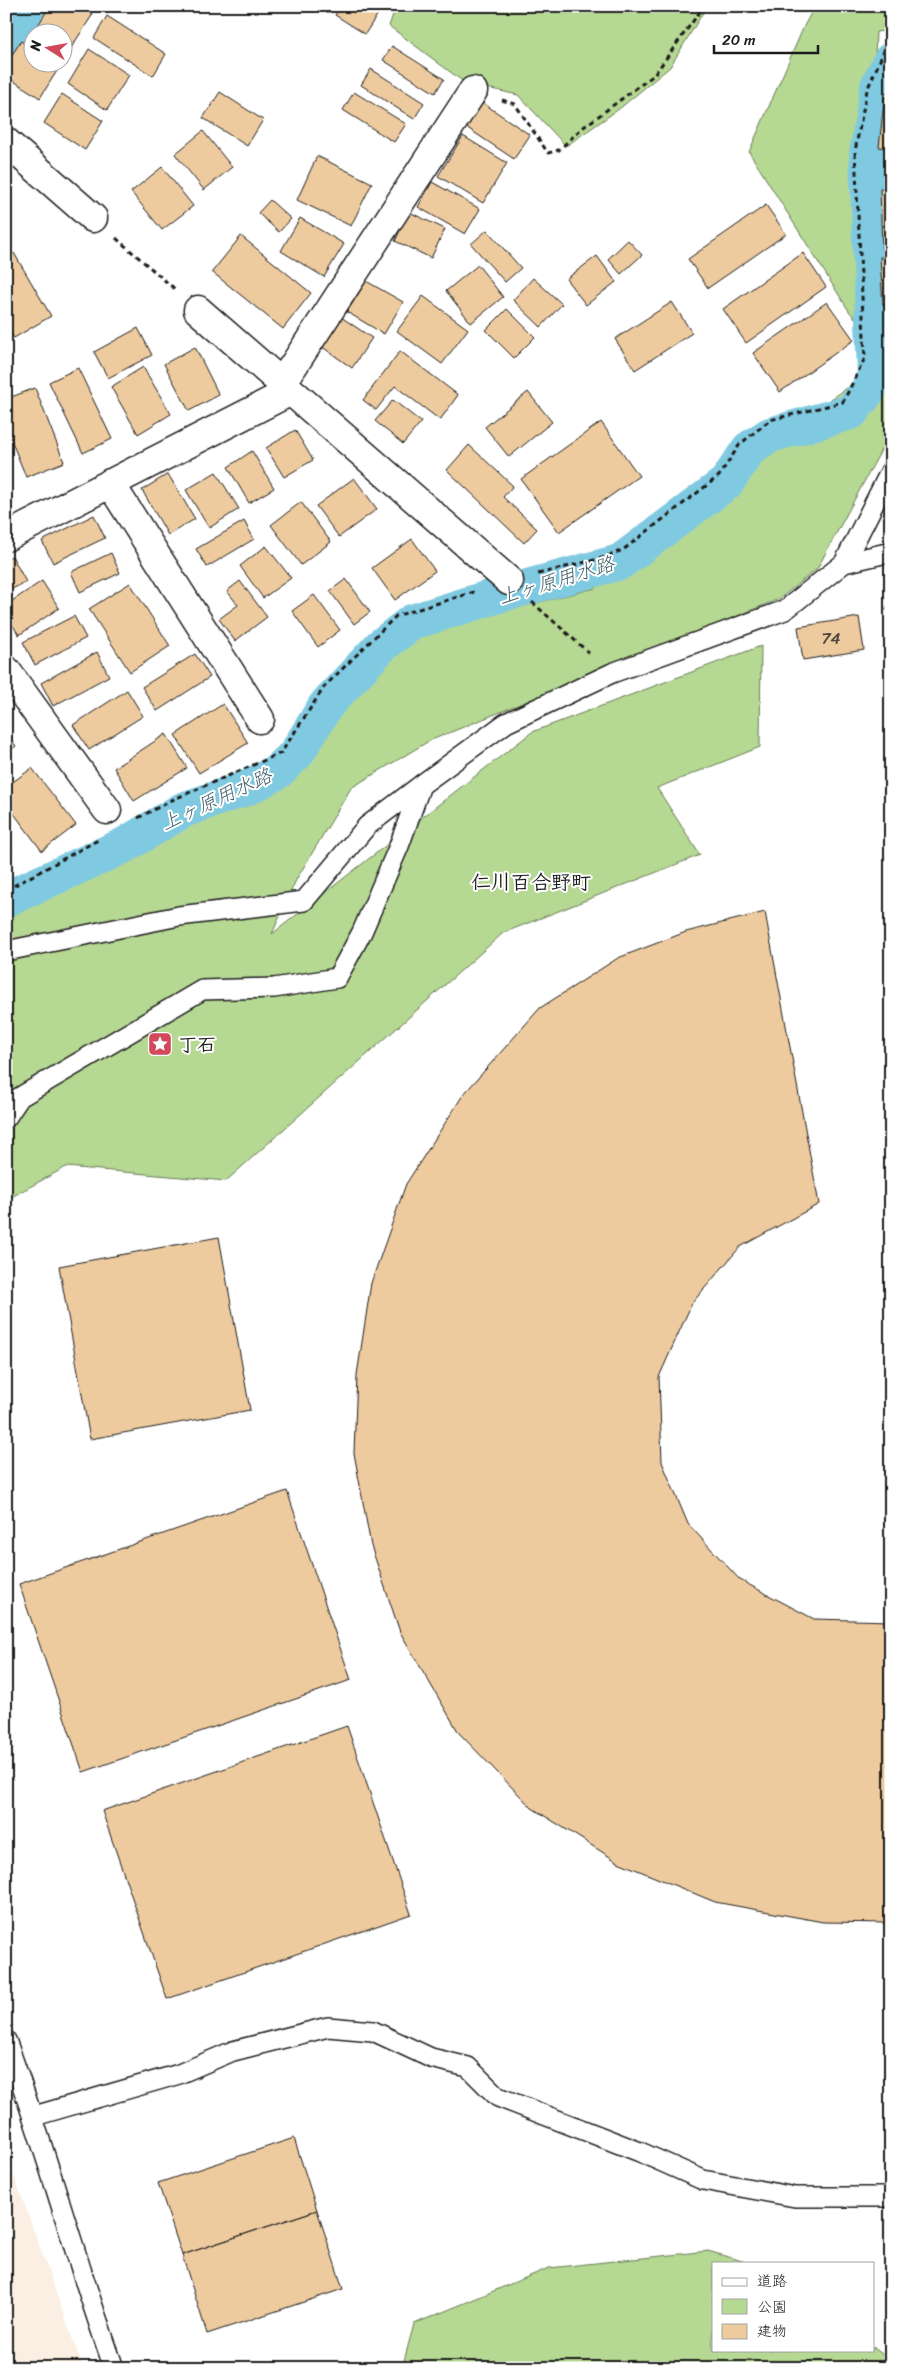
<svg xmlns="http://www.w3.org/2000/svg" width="897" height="2374" viewBox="0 0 897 2374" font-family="Sriracha,'Klee One',sans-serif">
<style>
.built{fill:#faefe2}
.green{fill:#b5d892;stroke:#687a57}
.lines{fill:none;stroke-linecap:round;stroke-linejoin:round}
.canal{stroke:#80cae1;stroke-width:36}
.building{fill:#eecb9f;stroke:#1c1c1c}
.lane-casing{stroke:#1c1c1c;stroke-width:22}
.street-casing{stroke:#1c1c1c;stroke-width:31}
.path{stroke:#1c1c1c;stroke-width:3;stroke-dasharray:5 4;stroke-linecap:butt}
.lane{stroke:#fff;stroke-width:19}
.street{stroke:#fff;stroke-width:28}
.labels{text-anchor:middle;stroke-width:4;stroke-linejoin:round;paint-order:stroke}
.number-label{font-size:16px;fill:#50483d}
.poi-label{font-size:19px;font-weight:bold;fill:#1c1c1c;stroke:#fff;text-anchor:start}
.water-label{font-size:20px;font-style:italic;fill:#44626b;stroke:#fff}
.neighbourhood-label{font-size:20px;font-weight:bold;fill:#1c1c1c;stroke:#fff}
</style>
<rect width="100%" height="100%" fill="#fff"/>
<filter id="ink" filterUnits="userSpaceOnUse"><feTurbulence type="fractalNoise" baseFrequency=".02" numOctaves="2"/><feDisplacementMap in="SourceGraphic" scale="10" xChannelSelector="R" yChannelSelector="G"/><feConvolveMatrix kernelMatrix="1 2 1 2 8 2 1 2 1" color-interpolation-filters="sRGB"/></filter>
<g filter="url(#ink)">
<!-- built -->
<path class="built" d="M6 2153 83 2368H6Z"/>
<!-- green -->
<path class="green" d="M396 6H707L670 67 619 109 566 146 518 95 465 83 389 26Z
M815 6H891V30L876 32 871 170 891 359V432L817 569 779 599 429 741 351 788 296 880 272 934 532 732 761 646 760 747 657 788 700 855 503 933 226 1181 66 1167 6 1200V901L172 825 308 753 396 638 595 588 773 438 890 359 849 311 749 152 805 24Z
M708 2251 749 2263H713V2350H873V2347L891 2361V2368H402L414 2324 549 2268Z"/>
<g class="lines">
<!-- canal -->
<path class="canal" d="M6 40 29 6
M6 899 123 846 183 810 249 787 277 772 296 754 326 705 381 646 412 622 505 593 620 562 726 483 749 449 770 435 851 412 869 389 875 375 867 154 878 86 891 60"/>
</g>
<!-- building -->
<path class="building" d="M50 6H81L93 14 69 51 62 47V32H39L35 30Z
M341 6H383L365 34 335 15Z
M107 16 166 54 153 76 94 38Z
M21 41 32 49V62H54L60 66 40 98 6 76V64Z
M392 46 444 79 435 93 383 60Z
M89 49 129 75 107 110 68 84Z
M371 69 424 103 414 119 361 85Z
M220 92 263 120 247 146 203 118Z
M354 92 406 124 394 142 343 110Z
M885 93 891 94V148L879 147Z
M62 94 103 121 85 150 44 123Z
M483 103 530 135 514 159 466 127Z
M203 131 232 167 204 190 175 154Z
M463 136 507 163 483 203 438 176Z
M317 156 372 183 351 226 297 200Z
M162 167 193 206 162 230 131 192Z
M432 182 480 209 465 234 418 207Z
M880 189H891V250H882Z
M270 200 291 219 279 232 258 213Z
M766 205 786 234 708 288 688 259Z
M409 212 445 229 431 258 395 241Z
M300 218 344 244 324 277 281 251Z
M487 230 521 268 505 282 471 244Z
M241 236 311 293 283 329 212 272Z
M628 240 642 255 621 274 608 259Z
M14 253 51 316 14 338 6 325V258Z
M803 253 826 287 746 343 723 309Z
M597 256 616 282 586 305 566 279Z
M880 257H891V304L883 305Z
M478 265 503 297 471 323 446 291Z
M533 278 562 304 541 327 513 300Z
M366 281 403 302 384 334 347 312Z
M423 296 468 329 442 364 397 331Z
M672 302 692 333 635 370 615 339Z
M827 302 854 340 780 392 753 353Z
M507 309 535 337 514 358 486 330Z
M341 317 372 338 352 368 321 346Z
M138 328 152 355 108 378 94 352Z
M195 347 219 395 189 411 164 364Z
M400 351 458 395 440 420 395 386 376 410 363 400Z
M143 367 171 414 138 434 111 387Z
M78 368 112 439 83 453 49 382Z
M35 388 64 462 26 477 6 427V399Z
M528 392 552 422 509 457 485 427Z
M393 400 421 422 403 444 375 421Z
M601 422 639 476 559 532 521 479Z
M295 430 313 460 284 477 266 448Z
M469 445 513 486 503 497 537 529 524 543 447 470Z
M252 451 274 488 249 503 228 467Z
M216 472 239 509 209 528 186 490Z
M168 474 195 519 168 535 142 490Z
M354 478 377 509 339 537 316 506Z
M301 502 331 542 301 565 271 525Z
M94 515 105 538 53 563 42 541Z
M244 521 254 539 207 567 196 549Z
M412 539 435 571 395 600 372 568Z
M266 546 291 578 263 598 240 566Z
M111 553 120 573 80 592 71 572Z
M12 556 26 582 6 592V559Z
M346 579 370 612 354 624 330 591Z
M42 581 59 608 19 635 6 615V605Z
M240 581 267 617 235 641 219 619 238 605 227 591Z
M130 583 170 646 130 672 89 609Z
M314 595 340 630 318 647 292 611Z
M891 601V614L885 609Z
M74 616 86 638 35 665 23 642Z
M859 617 864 650 803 660 798 627Z
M97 652 109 676 53 706 41 683Z
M195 654 210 677 157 711 142 687Z
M127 690 143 716 89 750 73 725Z
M223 704 248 743 199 773 175 735Z
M6 733 16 746 6 754Z
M166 734 187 768 134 801 114 768Z
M32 768 76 825 42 851 6 803V787Z
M6 842 13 850 6 856Z
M765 912 819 1204 740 1247 692 1303 659 1377 662 1462 688 1524 740 1580 814 1619 891 1621V1923L823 1922 715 1902 618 1862 532 1808 459 1733 400 1632 371 1546 354 1453 357 1375 371 1283 406 1184 463 1095 540 1008 618 958 686 932Z
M219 1237 250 1410 90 1439 59 1266Z
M287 1491 351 1680 83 1772 19 1584Z
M347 1726 411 1914 167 1999 102 1811Z
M294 2138 317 2210 182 2255 158 2183Z
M317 2210 343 2289 207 2334 182 2255Z"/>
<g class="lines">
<defs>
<path id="lane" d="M844 563 891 552
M6 951 179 916 304 901 367 826 421 785
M6 1118 20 1097 202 990 274 988 337 978 362 932 399 846 421 785 506 723 612 673 785 610 844 563 891 470
M6 2040C46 2148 75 2259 114 2368
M34 2116 179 2074 233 2051 328 2027 373 2031 431 2058 468 2067 498 2097 640 2152 703 2180 795 2197H891"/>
<path id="street" d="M6 142 93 218
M198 310 509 581
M282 383 473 91
M110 483 260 719
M6 537 291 391
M6 670 107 810"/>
</defs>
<!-- lane casing -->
<use href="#lane" class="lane-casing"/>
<!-- street casing -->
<use href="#street" class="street-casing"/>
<!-- path -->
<path class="path" d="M502 100 515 104 548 153 559 150 581 129 654 75 704 6
M116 238 176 290
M538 574 602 558 623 550 719 476 740 444 770 420 843 402 865 358 855 151 867 90 891 35
M532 602 589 653
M138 818 172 800 281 753 325 686 396 616 474 592
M6 890 98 840"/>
<!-- lane -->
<use href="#lane" class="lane"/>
<!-- street -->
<use href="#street" class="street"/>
</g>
</g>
<!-- icons -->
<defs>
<symbol id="sight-square" viewBox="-11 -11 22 22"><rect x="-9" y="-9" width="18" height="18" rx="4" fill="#d1495b" stroke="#fff"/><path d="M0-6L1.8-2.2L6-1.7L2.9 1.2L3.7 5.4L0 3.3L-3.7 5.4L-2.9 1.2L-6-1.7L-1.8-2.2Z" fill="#fff"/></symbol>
</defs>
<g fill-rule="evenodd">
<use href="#sight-square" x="146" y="1030" width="28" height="28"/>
</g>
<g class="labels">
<!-- number labels -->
<g class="number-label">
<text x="831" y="644">74</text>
</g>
<!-- poi labels -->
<g class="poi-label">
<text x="178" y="1051">丁石</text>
</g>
<!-- water labels -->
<g class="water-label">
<text transform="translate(556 580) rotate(-17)" y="7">上ヶ原用水路</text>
<text transform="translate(216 799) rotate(-25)" y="7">上ヶ原用水路</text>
</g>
<!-- neighbourhood labels -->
<g class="neighbourhood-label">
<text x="531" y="889">仁川百合野町</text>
</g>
</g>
<!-- margin -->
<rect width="897" height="2374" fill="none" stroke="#fff" stroke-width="25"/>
<rect x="12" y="12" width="872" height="2349" fill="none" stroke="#1c1c1c" stroke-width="2" filter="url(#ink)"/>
<!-- legend -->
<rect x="712" y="2262" width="162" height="90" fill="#ffffff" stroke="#a4a4a4"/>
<rect x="722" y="2278" width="25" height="8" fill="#ffffff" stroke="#a4a4a4"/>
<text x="757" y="2286" font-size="15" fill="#1c1c1c">道路</text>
<rect x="722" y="2299" width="25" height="15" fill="#b5d892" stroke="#a4a4a4"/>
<text x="757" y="2312" font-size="15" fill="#1c1c1c">公園</text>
<rect x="722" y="2324" width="25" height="15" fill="#eecb9f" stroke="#a4a4a4"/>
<text x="757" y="2336" font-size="15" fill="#1c1c1c">建物</text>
<!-- north arrow -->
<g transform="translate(48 48) rotate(281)"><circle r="24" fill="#ffffff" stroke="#a4a4a4"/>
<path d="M0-4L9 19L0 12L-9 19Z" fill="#d1495b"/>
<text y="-8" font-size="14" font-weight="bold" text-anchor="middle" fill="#1c1c1c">N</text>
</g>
<!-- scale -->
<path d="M714 45v8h104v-8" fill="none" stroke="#1c1c1c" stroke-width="2.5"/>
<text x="722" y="45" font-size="15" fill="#1c1c1c" stroke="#ffffff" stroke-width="4" paint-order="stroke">20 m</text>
</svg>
